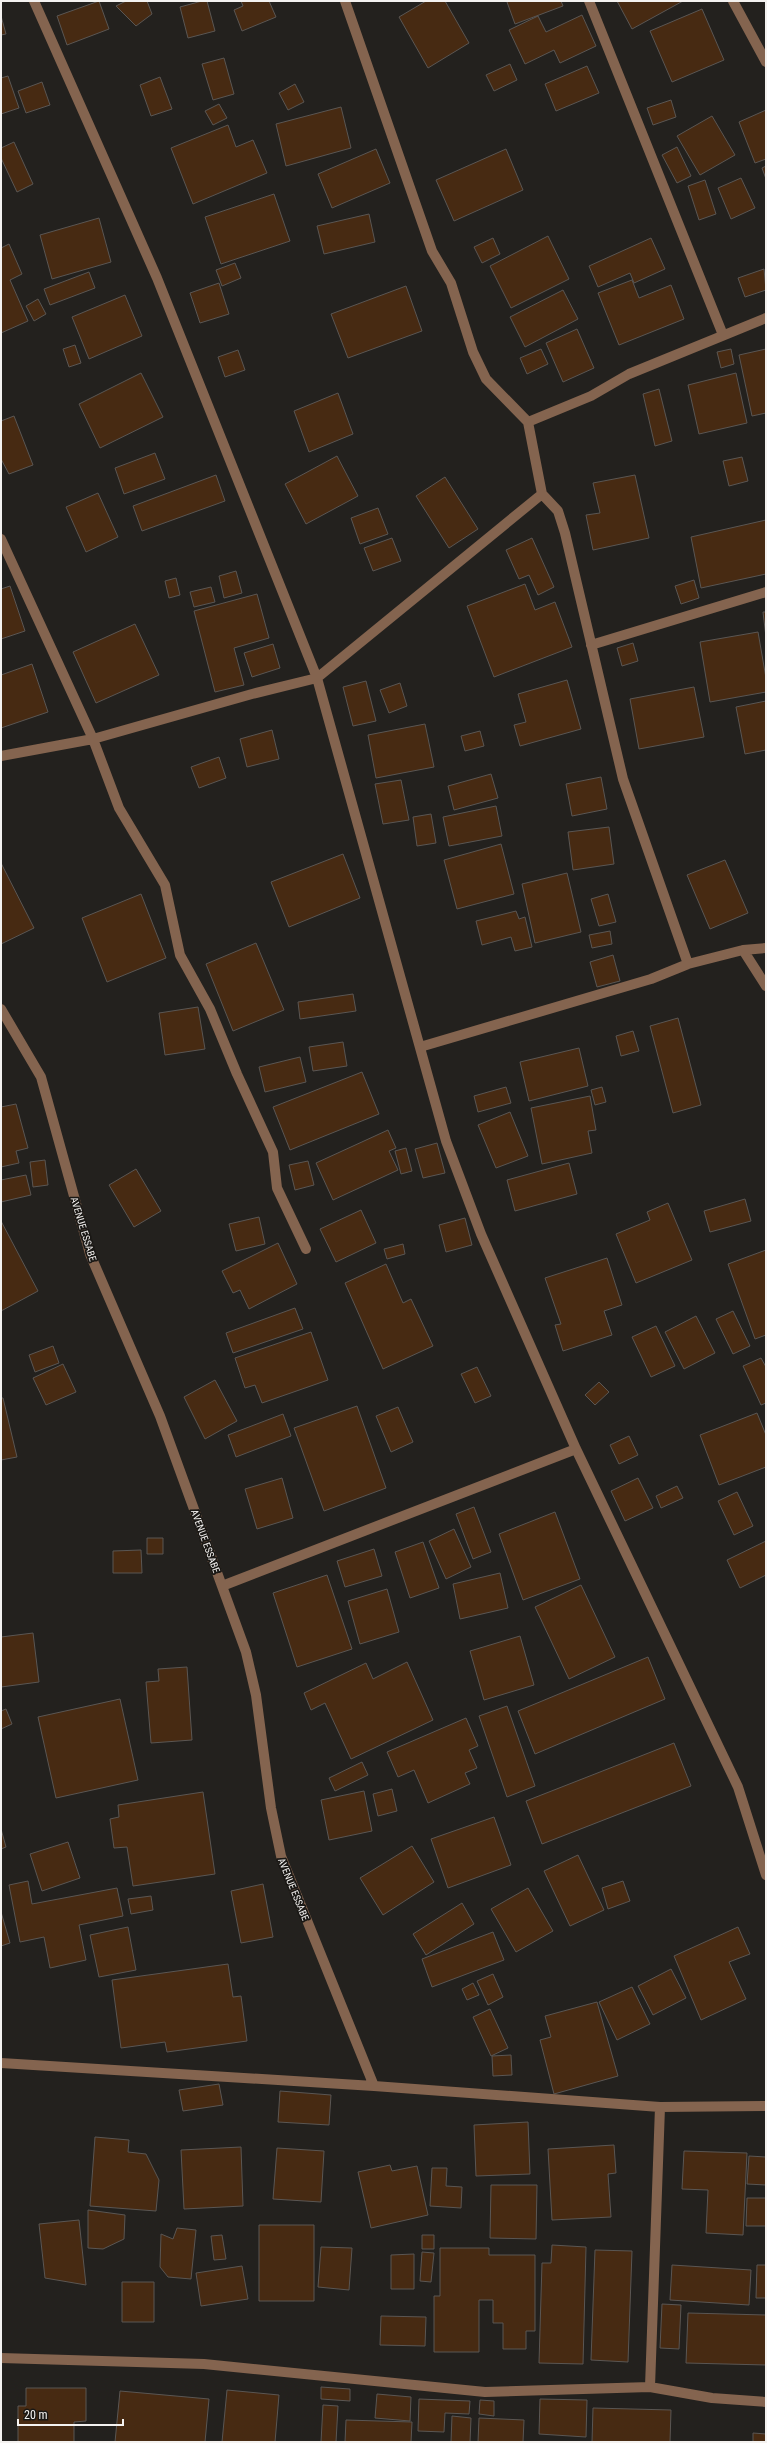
<svg xmlns="http://www.w3.org/2000/svg" width="767" height="2443" viewBox="0 0 767 2443" font-family="'Roboto Condensed',sans-serif">
<style>
.building{fill:#472a12;stroke:#5a5653}
.lines{fill:none;stroke-linecap:round;stroke-linejoin:round}
.minor{stroke:#84644f;stroke-width:10}
.labels{text-anchor:middle;stroke-width:3.5;stroke-linejoin:round;paint-order:stroke}
.street-label{font-size:10px;fill:#f4f2f0;stroke:#1a1815}
</style>
<rect width="100%" height="100%" fill="#23211e"/>
<!-- building -->
<path class="building" d="M99 1 109 29 67 45 57 16Z
M126 1H147L152 14 136 26 116 6Z
M202 1H207L215 31 188 38 180 7Z
M241 1H269L276 17 242 31 234 10 243 6Z
M426 1H445L469 43 428 68 399 17Z
M510 1H561L563 6 515 24 507 2Z
M617 1H683L632 29Z
M702 9 724 60 672 82 650 31Z
M582 15 596 46 560 63 554 50 525 64 509 30 538 16 546 32Z
M1 16 6 34 1 35Z
M224 58 234 94 213 100 202 64Z
M510 64 517 80 494 91 486 75Z
M587 66 599 93 556 111 545 84Z
M8 76 19 108 1 114V78Z
M160 77 172 109 151 116 140 85Z
M42 82 50 105 26 113 18 91Z
M295 84 304 102 288 110 279 93Z
M671 100 676 117 653 125 647 108Z
M219 104 227 118 213 125 205 111Z
M341 107 351 148 286 166 276 124Z
M766 110V159L755 163 739 122Z
M712 116 735 155 700 175 677 136Z
M228 125 236 147 253 140 267 173 193 204 171 148Z
M14 142 33 184 17 192 1 158V148Z
M677 147 691 176 677 183 662 155Z
M376 149 390 183 332 208 318 174Z
M506 149 523 190 454 221 436 180Z
M766 166V179L762 168Z
M741 178 755 208 731 219 718 188Z
M705 180 716 214 699 220 688 186Z
M274 194 290 241 221 264 205 217Z
M369 214 375 242 324 254 317 226Z
M99 218 111 262 52 279 40 235Z
M548 236 569 279 511 308 490 266Z
M493 238 500 254 482 263 474 247Z
M651 238 665 269 634 283 630 273 598 287 589 266Z
M9 244 22 274 10 280 28 321 1 333V248Z
M235 263 241 278 222 286 216 270Z
M764 269 766 290 745 297 738 278Z
M89 272 95 288 50 305 44 289Z
M632 280 639 298 671 285 684 319 619 345 598 293Z
M219 283 229 314 200 323 190 293Z
M406 286 422 331 348 358 331 314Z
M563 290 578 319 525 347 510 317Z
M125 295 142 336 89 359 72 317Z
M38 299 46 314 34 321 26 306Z
M577 329 594 368 563 382 546 343Z
M75 345 81 363 69 367 63 349Z
M541 349 548 364 527 374 520 358Z
M731 349 734 364 721 368 717 352Z
M766 349V413L752 416 739 355Z
M238 350 245 370 225 377 218 357Z
M141 373 163 417 100 448 79 404Z
M736 373 747 423 699 434 688 385Z
M659 389 672 441 655 446 643 394Z
M338 393 353 434 309 452 294 411Z
M14 416 33 465 9 474 1 459V421Z
M155 453 165 479 124 494 115 468Z
M337 456 358 496 306 524 285 484Z
M742 457 748 481 729 486 723 461Z
M216 475 225 501 142 531 133 506Z
M635 475 649 538 593 550 586 515 600 513 593 483Z
M445 477 478 529 449 548 416 496Z
M98 493 118 537 86 552 66 507Z
M378 508 388 534 360 544 351 518Z
M766 520V574L701 588 691 537Z
M392 538 401 561 373 571 364 548Z
M532 538 554 587 538 595 529 575 519 579 506 550Z
M236 571 242 593 224 598 219 576Z
M176 578 180 595 169 598 165 581Z
M694 580 699 598 681 604 675 586Z
M525 584 535 610 555 602 572 647 494 677 467 606Z
M10 586 25 631 1 639V589Z
M211 587 215 602 194 607 190 592Z
M257 594 269 638 234 648 244 685 215 692 194 611Z
M763 612H766V637Z
M135 624 159 675 96 703 73 652Z
M758 632 766 678V692L710 702 700 642Z
M633 643 638 661 622 666 617 648Z
M273 644 280 668 252 677 244 653Z
M32 664 48 712 1 728V675Z
M567 680 581 729 520 746 514 725 526 722 518 694Z
M366 681 376 721 353 726 343 687Z
M400 683 407 706 389 713 380 690Z
M694 687 704 737 639 749 630 699Z
M766 701V750L745 754 736 707Z
M425 724 434 767 376 778 368 735Z
M272 730 279 759 247 767 240 739Z
M480 731 484 746 465 751 461 736Z
M219 757 226 778 199 788 191 767Z
M491 774 498 798 454 810 448 786Z
M601 777 607 809 572 816 566 784Z
M401 780 409 820 383 824 375 784Z
M496 806 502 836 449 846 443 817Z
M431 814 436 843 417 846 413 817Z
M609 827 614 864 573 870 568 832Z
M501 844 514 894 457 909 444 860Z
M343 854 360 898 289 927 271 882Z
M725 860 748 913 710 929 687 875Z
M1 863 34 928 1 944Z
M567 873 581 932 535 943 522 884Z
M141 894 166 958 107 982 82 918Z
M608 894 616 922 599 926 591 899Z
M516 911 519 919 525 917 532 947 515 951 511 937 482 945 476 921Z
M610 931 612 944 592 948 589 935Z
M256 943 284 1010 233 1031 206 964Z
M613 955 620 981 597 987 590 962Z
M353 994 356 1011 300 1019 298 1002Z
M198 1007 205 1049 165 1055 159 1013Z
M678 1018 701 1105 673 1113 650 1026Z
M633 1031 639 1051 621 1056 616 1036Z
M343 1042 347 1066 313 1071 309 1047Z
M579 1048 588 1086 529 1101 520 1062Z
M300 1057 306 1082 265 1092 259 1067Z
M362 1072 379 1114 290 1150 273 1107Z
M506 1087 511 1103 478 1112 474 1096Z
M602 1087 606 1102 595 1105 591 1090Z
M590 1096 596 1130 588 1131 592 1153 542 1164 531 1108Z
M16 1104 28 1148 16 1151 19 1163 1 1167V1107Z
M510 1112 528 1156 496 1168 478 1125Z
M388 1130 396 1148 389 1151 398 1170 333 1200 316 1163Z
M437 1143 445 1173 423 1178 415 1149Z
M406 1148 412 1171 401 1174 395 1151Z
M45 1160 48 1185 33 1187 30 1162Z
M308 1161 314 1185 295 1190 289 1165Z
M569 1163 577 1194 515 1211 507 1180Z
M136 1169 161 1211 134 1227 109 1185Z
M26 1175 31 1195 1 1202V1180Z
M745 1199 751 1221 710 1232 704 1211Z
M668 1203 692 1260 636 1283 616 1234 650 1220 647 1212Z
M361 1210 376 1243 336 1262 320 1229Z
M259 1217 265 1244 236 1251 229 1224Z
M465 1218 472 1245 446 1252 439 1225Z
M1 1221 38 1291 1 1311Z
M278 1243 297 1284 249 1309 240 1290 233 1293 222 1271Z
M403 1244 405 1254 387 1259 384 1249Z
M766 1250V1335L755 1339 728 1264Z
M607 1258 622 1305 604 1311 612 1335 563 1351 555 1325 561 1324 545 1278Z
M386 1264 403 1303 411 1299 433 1346 383 1369 345 1283Z
M295 1308 303 1329 233 1353 226 1333Z
M733 1311 750 1346 733 1354 716 1319Z
M696 1316 715 1353 684 1369 665 1332Z
M656 1326 675 1366 651 1377 632 1337Z
M311 1332 328 1380 262 1403 255 1385 245 1388 235 1358Z
M53 1346 59 1363 35 1372 29 1355Z
M761 1358 766 1367V1403L761 1405 743 1366Z
M63 1364 76 1392 46 1405 33 1378Z
M477 1367 491 1396 475 1403 461 1374Z
M215 1380 237 1421 205 1439 184 1397Z
M599 1382 609 1392 595 1405 585 1395Z
M1 1398H3L17 1457 1 1460Z
M357 1406 386 1488 324 1511 294 1428Z
M398 1407 413 1442 391 1452 376 1416Z
M757 1413 766 1435V1467L719 1485 700 1435Z
M283 1414 291 1436 236 1457 228 1435Z
M629 1436 638 1455 619 1464 610 1445Z
M282 1478 293 1518 257 1529 245 1489Z
M638 1478 653 1508 625 1521 611 1491Z
M677 1486 683 1498 661 1508 656 1496Z
M737 1492 753 1526 734 1535 718 1501Z
M474 1507 491 1552 473 1559 456 1514Z
M555 1512 580 1579 523 1600 499 1534Z
M454 1529 471 1567 446 1579 429 1541Z
M147 1538H163V1554H147Z
M766 1541V1575L740 1588 727 1560Z
M423 1542 439 1588 410 1598 395 1552Z
M374 1549 382 1576 345 1587 337 1561Z
M141 1550 142 1573H113V1551Z
M500 1573 508 1608 460 1619 453 1584Z
M327 1575 352 1649 297 1667 273 1593Z
M581 1585 615 1657 569 1679 535 1607Z
M387 1589 399 1632 360 1644 348 1601Z
M33 1633 39 1682 1 1687V1637Z
M520 1636 534 1685 484 1700 470 1651Z
M648 1657 665 1699 535 1754 518 1711Z
M407 1662 433 1720 351 1759 325 1703 311 1710 304 1693 366 1663 373 1679Z
M187 1667 192 1740 151 1743 146 1682 159 1681 158 1669Z
M120 1699 138 1780 56 1798 38 1717Z
M507 1706 535 1786 507 1797 479 1716Z
M6 1709 12 1724 1 1729V1711Z
M466 1718 478 1746 469 1750 477 1768 465 1773 470 1784 428 1803 414 1770 398 1777 387 1752Z
M674 1743 691 1786 542 1844 526 1801Z
M362 1762 368 1775 335 1791 329 1778Z
M392 1789 397 1811 378 1816 373 1794Z
M364 1791 372 1831 329 1840 321 1800Z
M203 1792 215 1874 133 1886 127 1847 114 1848 110 1819 119 1817 118 1805Z
M494 1817 511 1865 448 1888 431 1839Z
M1 1829 6 1847 1 1849Z
M68 1842 80 1878 42 1891 30 1854Z
M412 1846 434 1882 383 1915 360 1878Z
M578 1855 604 1910 570 1926 544 1871Z
M28 1881 32 1904 117 1888 123 1916 79 1925 86 1960 50 1968 44 1937 20 1942 9 1885Z
M623 1881 630 1901 608 1909 602 1888Z
M263 1884 273 1937 241 1943 231 1891Z
M528 1888 553 1931 516 1952 491 1909Z
M151 1896 153 1910 131 1914 128 1899Z
M462 1903 474 1924 426 1955 413 1934Z
M1 1912 10 1943 1 1946Z
M128 1927 136 1970 99 1977 90 1935Z
M738 1927 750 1954 729 1962 746 1999 701 2020 674 1956Z
M493 1932 504 1960 432 1987 422 1959Z
M228 1964 233 1997 241 1996 247 2041 167 2052 165 2042 121 2048 112 1980Z
M671 1969 686 1998 653 2015 638 1986Z
M493 1974 503 1997 488 2005 477 1981Z
M473 1983 479 1995 467 2000 462 1989Z
M632 1987 650 2024 617 2040 599 2002Z
M597 2002 618 2076 554 2094 540 2040 551 2037 545 2016Z
M490 2009 508 2048 491 2056 473 2017Z
M511 2055 512 2075 493 2076 492 2056Z
M219 2084 223 2105 183 2111 179 2090Z
M280 2091 331 2095 329 2125 278 2122Z
M528 2122 530 2174 476 2176 474 2125Z
M95 2137 129 2140 128 2152 146 2154 159 2180 156 2211 90 2206Z
M614 2145 616 2173 608 2174 611 2217 552 2220 548 2149Z
M241 2147 243 2206 184 2209 181 2150Z
M277 2148 324 2151 321 2202 273 2199Z
M684 2151 747 2153 743 2235 706 2233 708 2190 682 2189Z
M749 2156 766 2157V2185L747 2184Z
M390 2165 392 2171 417 2166 428 2215 371 2228 358 2172Z
M432 2168H447L446 2186 462 2187 461 2208 430 2206Z
M491 2185H537L536 2239 490 2238Z
M747 2198H766V2226H746Z
M88 2210 125 2215 124 2239 103 2249 88 2248Z
M79 2220 86 2285 45 2278 39 2224Z
M259 2225H314V2301H259Z
M177 2228 196 2230 191 2279 168 2277 160 2267 161 2234 173 2239Z
M222 2235 226 2259 214 2260 211 2236Z
M422 2235H434V2249H422Z
M552 2245 586 2247 583 2364 539 2363 542 2263H551Z
M321 2247 352 2248 349 2290 318 2287Z
M440 2248H489V2255H535V2331H526V2349H503V2323H493V2300H479V2352H434V2296H440Z
M595 2250 632 2251 628 2362 591 2360Z
M422 2252 434 2253 431 2282 420 2281Z
M414 2254V2289H391V2255Z
M672 2265 751 2270 749 2305 670 2300Z
M757 2265H766V2298H756Z
M242 2266 248 2299 201 2306 196 2273Z
M122 2282H154V2322H122Z
M662 2304 681 2305 679 2349 660 2348Z
M688 2313 766 2315V2365L686 2363Z
M381 2316 426 2317 425 2346 380 2345Z
M321 2387 350 2389V2401L321 2399Z
M26 2388H86V2421L74 2422V2442H18V2406H26Z
M227 2390 279 2395 275 2442H222Z
M120 2391 209 2399 205 2442H115Z
M377 2394 411 2397 410 2421 375 2418Z
M419 2399 470 2401 469 2414 445 2413 444 2432 418 2431Z
M540 2399 587 2400 586 2437 539 2434Z
M480 2400 494 2401V2416L479 2414Z
M323 2405 338 2406 336 2442H321Z
M593 2408 671 2410 670 2442H592Z
M452 2416 471 2418 470 2442H451Z
M479 2418 524 2420 523 2442H478Z
M346 2420 412 2422 411 2442H345Z
M753 2433 766 2434V2442H753Z"/>
<g class="lines">
<!-- minor -->
<path class="minor" d="M34 1 157 278 317 678 446 1141 481 1234 576 1449 738 1787 766 1875
M345 1 432 251 451 283 473 352 486 379 528 422 542 494 558 511 565 533 623 779 688 964
M589 1 723 335
M733 1 766 62
M528 422 591 396 629 374 766 318
M1 539 93 739 119 808 165 885 180 955 210 1009 237 1074 273 1152 277 1188 306 1249
M591 645 766 592
M1 756 93 739 252 694 317 678 542 494
M743 950 766 948
M1 1009 41 1077 90 1254 160 1416 246 1652 256 1695 271 1808 281 1856 374 2086
M420 1047 651 979 688 964 743 950 766 986
M222 1586 576 1449
M1 2063 374 2086 660 2107 766 2106
M1 2358 204 2364 485 2392 650 2387 712 2398 766 2402
M650 2387 660 2107"/>
</g>
<g class="labels">
<!-- street labels -->
<g class="street-label">
<text transform="translate(84 1229) rotate(73)" y="4">AVENUE ESSABE</text>
<text transform="translate(206 1541) rotate(70)" y="4">AVENUE ESSABE</text>
<text transform="translate(294 1889) rotate(68)" y="4">AVENUE ESSABE</text>
</g>
</g>
<!-- border -->
<rect width="767" height="2443" fill="none" stroke="#f4f2f0" stroke-width="4"/>
<!-- scale -->
<path d="M18 2419v6h105v-6" fill="none" stroke="#f4f2f0" stroke-width="2"/>
<text x="24" y="2419" font-size="12" fill="#f4f2f0" stroke="#1a1815" stroke-width="3" paint-order="stroke">20 m</text>
</svg>
